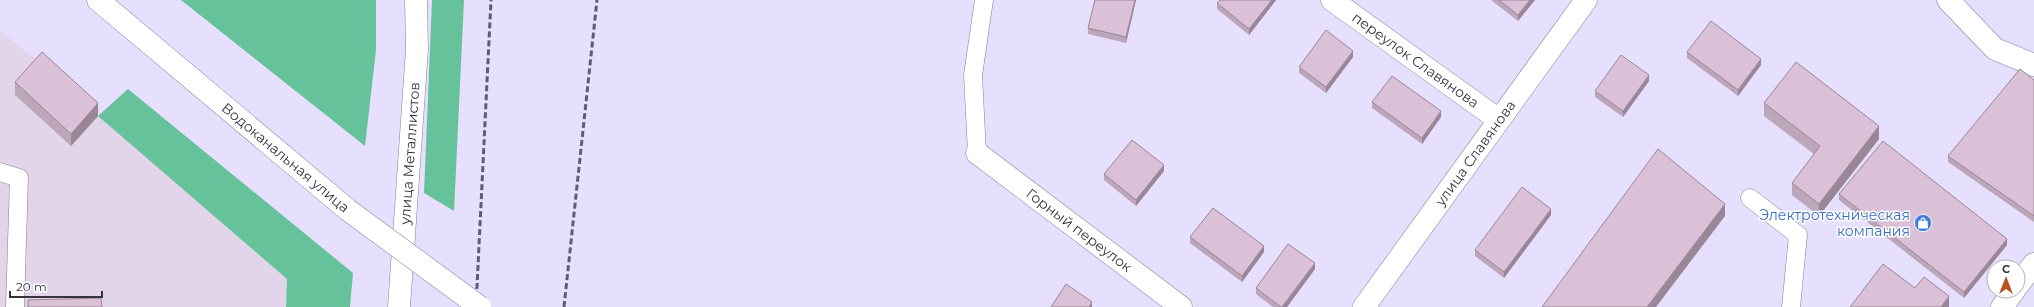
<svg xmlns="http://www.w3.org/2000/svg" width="2034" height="307" viewBox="0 0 2034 307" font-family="Montserrat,sans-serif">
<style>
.industrial{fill:#e2d5e9}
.forest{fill:#66c29a}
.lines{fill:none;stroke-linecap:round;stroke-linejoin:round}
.service-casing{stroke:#847d99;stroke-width:19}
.minor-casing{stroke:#847d99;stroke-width:23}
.secondary-casing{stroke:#847d99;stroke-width:23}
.service{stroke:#fff;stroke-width:18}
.minor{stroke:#fff;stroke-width:22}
.secondary{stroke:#fff;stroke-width:22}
.rail{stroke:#615c6d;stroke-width:3;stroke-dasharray:6 3;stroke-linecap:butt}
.secondary-bridge-casing{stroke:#847d99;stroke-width:23;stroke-linecap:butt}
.secondary-bridge{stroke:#fff;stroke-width:22}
.wall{fill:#bca6ba}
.shaded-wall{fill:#998797}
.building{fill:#dbc1d8;stroke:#998797}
.labels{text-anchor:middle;stroke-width:3;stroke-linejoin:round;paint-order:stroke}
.street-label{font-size:14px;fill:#36333f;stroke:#fff}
.shop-label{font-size:14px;fill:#366cbe;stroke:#fff;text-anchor:end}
</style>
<rect width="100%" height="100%" fill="#e7dffe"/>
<!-- industrial -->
<path class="industrial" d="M0 31 42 64 98 116 287 279 286 307H0Z"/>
<!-- forest -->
<path class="forest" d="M181 0H376V50L365 146Z
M432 0H464L454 211 424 193Z
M128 89 353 273 350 307H286L287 279 98 116Z"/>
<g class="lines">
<defs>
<path id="service" d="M977 153 973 75 984 0
M0 172 19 178 15 307
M1750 198 1798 235 1791 307"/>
<g id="minor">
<path id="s1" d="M1332 0 1499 120"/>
<path d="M1948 0 1995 49 2034 65"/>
<path id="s2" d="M977 153 1181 307"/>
<path d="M2018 285 2034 264"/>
<path id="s3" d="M1364 307 1586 0"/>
<path d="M2002 307 2014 291"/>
</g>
<g id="secondary">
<path id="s4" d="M98 0 348 210"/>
<path id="s5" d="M399 307 417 49 416 0"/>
</g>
</defs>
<!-- service casing -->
<use href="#service" class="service-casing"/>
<!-- minor casing -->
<use href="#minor" class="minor-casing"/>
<!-- secondary casing -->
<use href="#secondary" class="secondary-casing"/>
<!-- service -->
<use href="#service" class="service"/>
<!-- minor -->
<use href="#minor" class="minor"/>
<!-- secondary -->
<use href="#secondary" class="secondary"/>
<!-- rail -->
<path class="rail" d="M476 307 491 0
M564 307 597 0"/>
<defs>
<path id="secondary-bridge" d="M348 210 480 307"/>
</defs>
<!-- secondary-bridge casing -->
<use href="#secondary-bridge" class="secondary-bridge-casing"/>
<!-- secondary-bridge -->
<use href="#secondary-bridge" class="secondary-bridge"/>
</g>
<!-- wall -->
<path class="wall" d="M1136 0 1126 43 1088 34V28Z
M1220 0H1276L1249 35 1217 9V3Z
M1491 0H1535L1518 21Z
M1687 52 1761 65 1738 96 1687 58Z
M1353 57 1326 93 1299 73V67Z
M2034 80V222L1948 162V156Z
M1649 81 1623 117 1595 97V91Z
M15 82 98 116 71 146 15 95Z
M1372 102 1441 117 1422 144 1372 108Z
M1764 103 1879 139 1819 216 1792 195V183L1814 154 1764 116Z
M1164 171 1136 206 1104 180V174Z
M1839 194 2007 245 1964 298 1839 200Z
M1551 215 1504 278 1475 256V250Z
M1190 237 1264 252 1242 282 1190 243Z
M1315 269 1287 307H1273L1256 294V288Z"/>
<!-- shaded-wall -->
<path class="shaded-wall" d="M1135 0H1136L1126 43V37Z
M1272 0H1276L1249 35V29Z
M1530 0H1535L1518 21V15Z
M1353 51V57L1326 93V87Z
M1761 59V65L1738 96V90Z
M1649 75V81L1623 117V111Z
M98 103V116L71 146V134Z
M1441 111V117L1422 144V138Z
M1879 126V139L1819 216V204Z
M1164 165V171L1136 206V200Z
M1725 204V216L1656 307H1647Z
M1551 209V215L1504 278V272Z
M2007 239V245L1964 298V292Z
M1264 246V252L1242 282V276Z
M1315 263V269L1287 307H1282Z
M1949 296V307H1941Z
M1092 302V307H1089Z"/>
<!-- building -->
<path class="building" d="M1095 0H1135L1126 37 1088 28Z
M1220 0H1272L1249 29 1217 3Z
M1499 0H1530L1518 15Z
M1711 21 1761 59 1738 90 1687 52Z
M1326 30 1353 51 1326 87 1299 67Z
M42 52 98 103 71 134 15 82Z
M1621 55 1649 75 1623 111 1595 91Z
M1796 62 1879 126 1819 204 1792 183 1820 146 1764 103Z
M2020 69 2034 80V216L1948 156Z
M1392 76 1441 111 1422 138 1372 102Z
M1132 140 1164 165 1136 200 1104 174Z
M1883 141 2007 239 1964 292 1839 194Z
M1658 149 1725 204 1647 307H1542Z
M1522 187 1551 209 1504 272 1475 250Z
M1213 208 1264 246 1242 276 1190 237Z
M1288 244 1315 263 1282 307H1281L1256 288Z
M1883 264 1915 288 1924 277 1949 296 1941 307H1850Z
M1066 284 1092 302 1089 307H1051Z
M101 298 102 307H28V300Z"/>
<!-- icons -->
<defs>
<symbol id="shop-disc" viewBox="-11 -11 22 22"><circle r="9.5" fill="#3f7fe0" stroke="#fff"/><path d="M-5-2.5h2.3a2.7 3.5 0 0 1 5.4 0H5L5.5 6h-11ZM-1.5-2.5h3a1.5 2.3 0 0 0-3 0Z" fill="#fff"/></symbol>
</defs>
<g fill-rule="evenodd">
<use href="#shop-disc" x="1913" y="213" width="20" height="20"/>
</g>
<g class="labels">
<!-- street labels -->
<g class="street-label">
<text dy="5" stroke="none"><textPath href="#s1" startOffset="103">переулок Славянова</textPath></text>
<text dy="5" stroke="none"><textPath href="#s3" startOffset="190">улица Славянова</textPath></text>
<text dy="5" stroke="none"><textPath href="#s5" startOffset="154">улица Металлистов</textPath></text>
<text dy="5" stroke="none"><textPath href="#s4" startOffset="245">Водоканальная улица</textPath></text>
<text dy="5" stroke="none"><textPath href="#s2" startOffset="128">Горный переулок</textPath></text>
</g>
<!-- shop labels -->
<g class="shop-label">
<text x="1910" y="220">Электротехническая<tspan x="1910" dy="16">компания</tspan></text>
</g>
</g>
<!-- north arrow -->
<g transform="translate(2006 279)"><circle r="19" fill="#ffffff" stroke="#afadb2"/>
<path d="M0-3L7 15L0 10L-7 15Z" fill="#b75223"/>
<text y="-6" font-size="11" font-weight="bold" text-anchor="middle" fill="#36333f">С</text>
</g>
<!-- scale -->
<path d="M10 291v6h92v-6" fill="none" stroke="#36333f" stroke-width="2"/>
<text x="16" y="291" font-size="12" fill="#36333f" stroke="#ffffff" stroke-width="3" paint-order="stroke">20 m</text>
</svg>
